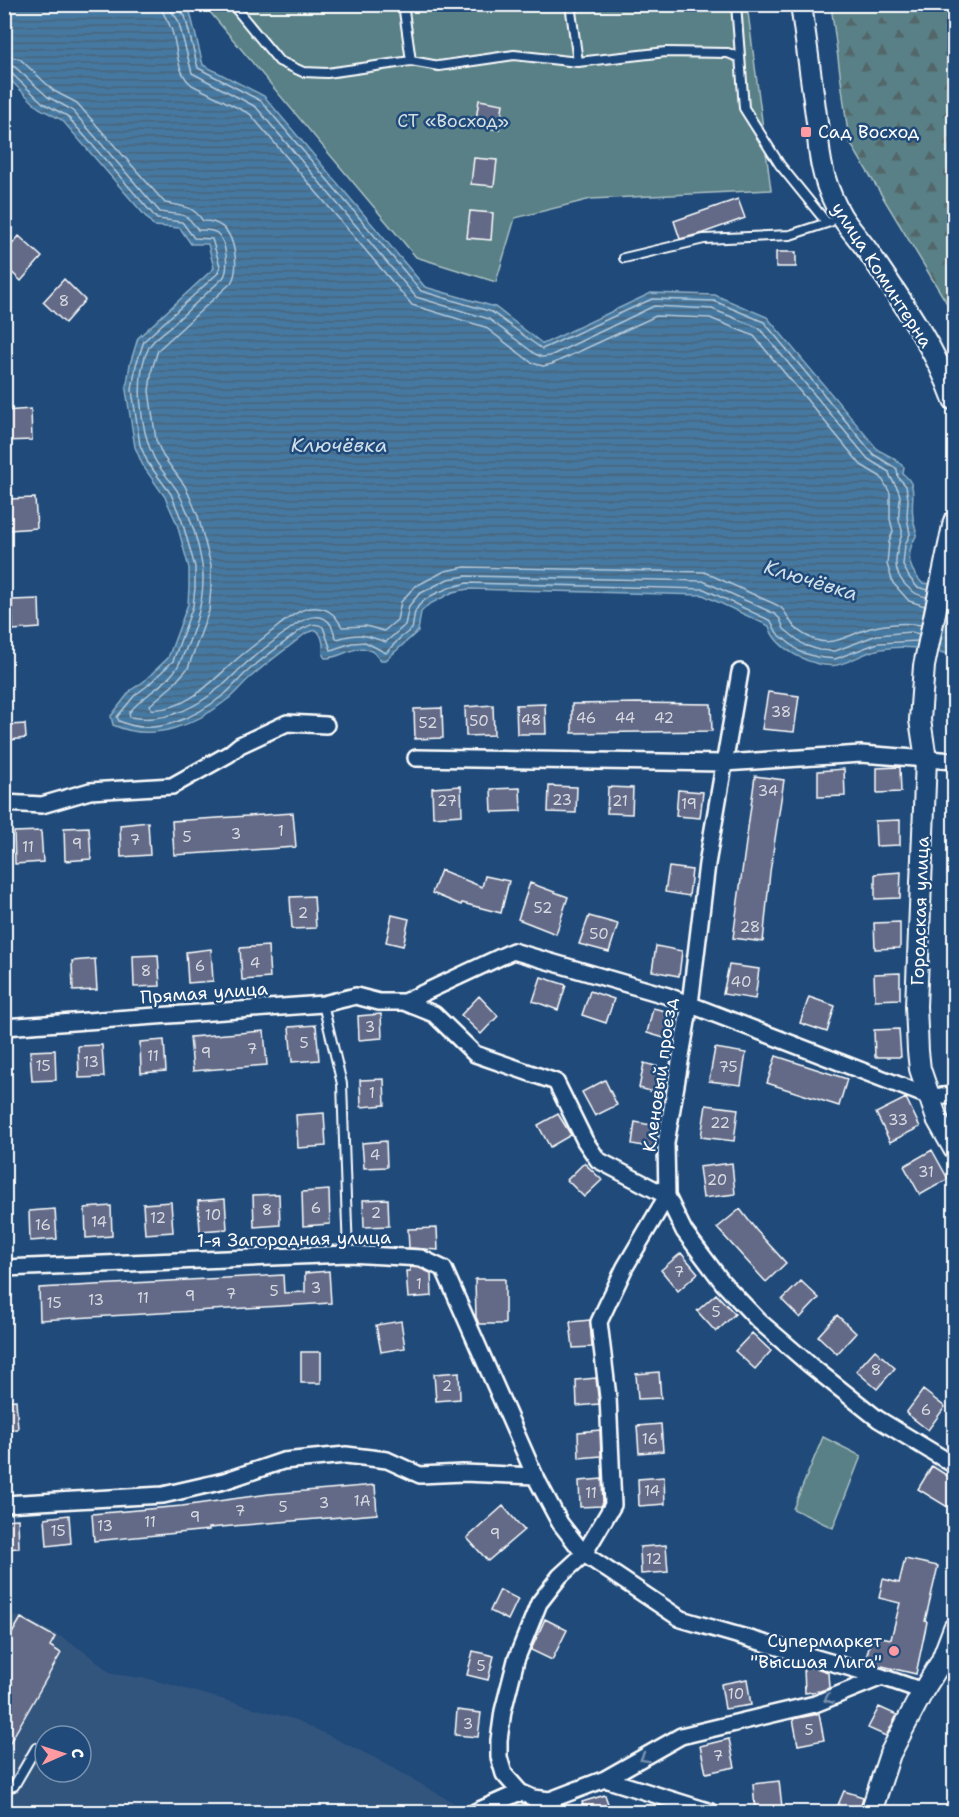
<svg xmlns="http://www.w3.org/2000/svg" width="959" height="1817" viewBox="0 0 959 1817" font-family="'Shantell Sans',sans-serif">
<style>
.built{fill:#33547e;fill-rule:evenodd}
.forest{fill:url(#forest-firs);stroke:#acc0c2;stroke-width:1.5}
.garden{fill:#588086;stroke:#acc0c2;stroke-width:1.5}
.water{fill:url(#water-rules);stroke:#8fafc7;stroke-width:1.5}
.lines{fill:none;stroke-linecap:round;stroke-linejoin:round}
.shore{stroke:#b5c9da;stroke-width:1.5}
.building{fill:#636b87;stroke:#fff;stroke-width:1.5}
.service-casing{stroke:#fff;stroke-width:12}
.minor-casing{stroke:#fff;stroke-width:20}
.tertiary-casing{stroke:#fff;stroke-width:24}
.service{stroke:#1f4a7a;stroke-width:8}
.minor{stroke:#1f4a7a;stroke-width:15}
.tertiary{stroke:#1f4a7a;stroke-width:20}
.oneway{stroke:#7992af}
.poi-dot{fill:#ff9aa2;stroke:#1f4a7a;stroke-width:2}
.labels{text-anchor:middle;stroke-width:5;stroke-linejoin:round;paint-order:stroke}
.number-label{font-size:15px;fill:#d8dae1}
.park-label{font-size:18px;fill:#d5dfe1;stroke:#1f4a7a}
.poi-label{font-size:18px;fill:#fff;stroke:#1f4a7a;text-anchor:start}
.street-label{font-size:18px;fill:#fff;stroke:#1f4a7a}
.water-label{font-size:20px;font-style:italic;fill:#d0dee8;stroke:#1f4a7a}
</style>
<defs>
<pattern id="forest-firs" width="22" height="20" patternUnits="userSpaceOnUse" patternTransform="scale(1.5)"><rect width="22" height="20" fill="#588086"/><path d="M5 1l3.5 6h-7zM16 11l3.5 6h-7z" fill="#526669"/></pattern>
<pattern id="water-rules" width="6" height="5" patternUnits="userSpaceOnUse" patternTransform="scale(1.5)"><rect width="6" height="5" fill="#4579a2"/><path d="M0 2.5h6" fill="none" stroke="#486277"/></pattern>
</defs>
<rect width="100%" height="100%" fill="#1f4a7a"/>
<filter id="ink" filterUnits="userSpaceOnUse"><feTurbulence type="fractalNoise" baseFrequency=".0167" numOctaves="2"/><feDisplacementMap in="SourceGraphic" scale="12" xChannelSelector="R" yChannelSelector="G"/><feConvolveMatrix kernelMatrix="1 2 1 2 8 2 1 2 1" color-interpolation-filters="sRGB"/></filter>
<g filter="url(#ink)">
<!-- built -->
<path class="built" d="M5 1615 23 1617 63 1638 85 1652 112 1674 150 1679 297 1720 375 1758 470 1812H5ZM45 1736H81V1772H45Z"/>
<!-- forest -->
<path class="forest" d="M831 5H954V315L849 141Z"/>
<!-- garden -->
<path class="garden" d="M204 5H747L771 190 591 199 515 218 496 282 416 257Z
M823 1437 861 1456 833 1528 793 1509Z"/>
<!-- water -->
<path class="water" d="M4 5H181L190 12 203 65 264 96 425 287 495 307 543 344 651 293 715 295 767 317 878 450 893 458 904 467 903 474C919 485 910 501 913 517 913 523 917 529 916 536 915 539 913 541 912 544 906 560 911 571 922 583L954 586V655C929 650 907 644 881 649 866 651 852 662 837 665 814 669 775 649 769 626L703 595 468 589 453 592 428 605 421 612 418 631 386 660H381C361 634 346 659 325 658L323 655C324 647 323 635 316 630L306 633C288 648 269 661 252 676 243 683 237 692 228 699 196 725 153 743 113 725L111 716 131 690 143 682 168 658 188 604 189 587V568L177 524 165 497 143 466 135 447 126 390 130 364 138 338 214 268 208 244H191L180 228 154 226 62 120 39 108 5 75Z"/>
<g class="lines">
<!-- shore -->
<path class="shore" d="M161 4C162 15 167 18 170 26 179 45 174 71 192 85L250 114 412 305 485 327 532 363 543 366 552 364 656 316 710 318 754 336 861 465 881 477 890 493V519L893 531 889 542 887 564 893 583 909 601 925 606
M170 4 172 12 178 20 192 73 256 107 416 297 489 319 535 354 542 357 550 356 654 306 712 309 759 328 868 459 889 472C891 483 899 485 900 497 900 505 898 513 899 520 900 525 903 529 902 534 899 543 896 551 896 561 895 578 911 595 927 597
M178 4 179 10 185 16 198 68 261 101 421 291 492 312 542 349 652 299 714 301 764 322 873 454 897 469 898 477 906 486 908 499 907 517 910 534 905 545 903 565 909 577 917 587 928 590
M4 55 20 59 54 91 77 103 165 203C182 206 192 205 203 221 210 221 216 222 221 226 235 235 240 269 231 283L158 350 152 369 149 391 156 440 163 456 185 486 198 516 211 565V587L209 611 188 668 172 686 150 705 151 709C186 712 213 680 237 659 250 648 264 638 277 627 289 618 302 606 318 608 331 609 337 618 342 627L366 626 384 631 397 620 401 602 414 587 445 571 465 567 704 572 779 606C787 612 787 618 793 625 796 629 803 634 807 636 831 651 852 632 874 627 888 624 907 622 921 625
M4 64 15 67 48 97 72 110 160 212C183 216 184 210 198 230 205 230 211 229 217 233 226 241 230 269 223 278 205 295 187 311 169 328 163 333 153 340 149 347 134 376 140 429 154 458 160 470 171 480 178 492 190 514 198 541 202 565 207 598 194 633 180 662 170 684 143 694 129 713L130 717C164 723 193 710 219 688 228 682 235 673 243 666 260 651 279 637 298 623 308 617 323 612 331 625 333 629 334 635 337 639 361 632 364 635 386 642L405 625 409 606 419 594 448 579 466 576 703 581 775 614 780 619 784 629 804 645 819 650 835 651 877 635 911 632 919 634
M4 71 11 73 43 103 67 116 157 219 182 222 194 238 212 239 220 266 218 273 144 341 136 365 132 390 140 445 148 463 171 494 182 521 195 567V588L193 606 173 661 147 686 135 695 117 717 119 721C155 738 196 717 225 694 233 687 240 678 248 671 265 656 284 643 302 629 310 625 316 622 323 627L331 650 352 643 365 642 386 653 400 638 412 629C414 623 413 615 416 610 423 595 453 586 467 583L704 589 771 621 777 633 800 652 817 657 835 659 878 643 918 641"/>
</g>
<!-- building -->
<path class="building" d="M479 100 503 104 499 130 475 126Z
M474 158 497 160 494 186 471 184Z
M738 199 745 218 703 233 680 239 674 221Z
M470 211 493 213 491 240 467 238Z
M19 236 42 257 21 281 4 265V254Z
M776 252H796V267H776Z
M64 279 85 300 65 323 43 302Z
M31 409 32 440 4 441V411Z
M35 498 37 528 9 530 7 499Z
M39 599 40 628 13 630 12 600Z
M768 692 799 696 794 732 762 729Z
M637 703 711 704 712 731 572 733V704Z
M545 704 546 734H517L516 705Z
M493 705 494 735 466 736 465 707Z
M442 708 443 738 415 739 414 709Z
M25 724 26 738 11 740 10 725Z
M900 767 901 792 877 793V768Z
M844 769 845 796 818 797V771Z
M755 776 784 780 770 872 763 942 733 938Z
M461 786 462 815 433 817 432 788Z
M549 786 577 787 576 813 548 812Z
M608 787 633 788 632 814 607 813Z
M520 788 521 811 492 812 491 789Z
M678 790 703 792 700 818 676 816Z
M293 813 296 847 174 855 172 821Z
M900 820V845L876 846 875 821Z
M148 822 150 855 121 857 120 825Z
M89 827 91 859 65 861 64 828Z
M41 831 43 862 15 864 14 832Z
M669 867 692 870 689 896 665 892Z
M441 870 482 887 485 876 509 881 501 913 462 903 461 905 432 893Z
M901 872 900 898 875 899V874Z
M530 883 568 897 556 934 518 919Z
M314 896 316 928 292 929 290 897Z
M392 915 409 919 403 946 386 942Z
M589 916 618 924 609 952 579 944Z
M900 922V948L875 949 874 923Z
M268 946 270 978 242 980 240 948Z
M656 946 682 951 679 976 652 971Z
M211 949 213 981 188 983 186 952Z
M158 955 160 986 134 987 133 956Z
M95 959 97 990 73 991 72 961Z
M729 965 759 969 755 999 723 994Z
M900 973V999L875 1000 874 974Z
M541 977 566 985 558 1010 533 1001Z
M590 991 614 999 606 1023 582 1015Z
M479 996 498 1016 481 1034 461 1015Z
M809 997 835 1006 827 1032 800 1023Z
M653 1008 677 1014 671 1040 647 1033Z
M381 1014 382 1038 359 1040 358 1016Z
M316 1025 319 1060 292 1062 289 1027Z
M899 1029 901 1057H875L874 1030Z
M264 1031 267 1065 193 1071 190 1037Z
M164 1040 166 1071 141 1073 140 1042Z
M102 1045 104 1077 79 1078 78 1046Z
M715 1048 746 1053 741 1085 709 1081Z
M55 1050 56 1080 32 1081 30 1051Z
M776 1056 847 1079 839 1106 767 1083Z
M644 1063 667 1069 662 1094 639 1088Z
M384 1079 385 1105 361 1107 360 1080Z
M605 1080 617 1105 595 1116 582 1092Z
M906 1098 920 1127 890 1142 876 1113Z
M706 1105 738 1109 734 1141 701 1137Z
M324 1113 326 1146 298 1148 296 1115Z
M558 1114 571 1135 550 1147 538 1125Z
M635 1122 657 1126 654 1148 632 1144Z
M386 1141 387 1167 364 1168 362 1143Z
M932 1150 948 1179 920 1195 904 1166Z
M584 1163 602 1180 584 1197 567 1180Z
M732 1163 735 1194 703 1198 699 1167Z
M329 1190 330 1224 303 1226 302 1192Z
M279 1194 280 1225 254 1227 253 1195Z
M225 1199 227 1229 200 1231 198 1201Z
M388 1199 389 1226 364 1227 363 1200Z
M171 1202 173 1232 145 1234 143 1204Z
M111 1206 112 1236 86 1238 85 1208Z
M55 1209 57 1239 30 1241 29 1211Z
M740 1209 756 1230 786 1263 766 1282 717 1228Z
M437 1228 438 1250 409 1248 408 1229Z
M681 1253 698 1273 678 1291 661 1270Z
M410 1267 419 1268 431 1273 432 1296 408 1298 406 1271H410Z
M329 1271 331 1303 40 1320 39 1288 283 1275 284 1293 305 1292V1273Z
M475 1279H505V1324H479L476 1317Z
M801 1281 819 1298 800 1318 782 1300Z
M716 1294 735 1314 716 1332 697 1311Z
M837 1315 856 1333 837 1354 818 1336Z
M590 1320 592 1347 573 1348 570 1322Z
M401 1321 405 1348 381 1352 376 1325Z
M752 1333 771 1351 755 1369 735 1351Z
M875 1350 895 1368 877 1389 856 1371Z
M301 1352H321V1383H301Z
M459 1372 460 1399 436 1401 434 1374Z
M659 1372 661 1398 638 1399 636 1374Z
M596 1378 599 1404 577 1406 576 1380Z
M923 1390 945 1407 928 1430 906 1413Z
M16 1400 18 1429 4 1430V1401Z
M661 1424 663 1451 639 1453 637 1426Z
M600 1430 601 1456 579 1458 578 1432Z
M932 1466 954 1480V1511L918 1489Z
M664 1477 665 1504 639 1506 638 1479Z
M602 1479 603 1503 601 1506 580 1507 579 1481Z
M375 1485 377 1514 209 1528V1530L94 1541 92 1514 182 1506 269 1494Z
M503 1506 524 1530 488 1561 467 1538Z
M69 1515 71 1543 47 1546 45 1518Z
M18 1519 19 1548 4 1549V1520Z
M666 1545 668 1572 641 1574 640 1547Z
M905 1559 938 1566 925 1621 927 1622 916 1674 865 1662 872 1635 891 1639 900 1603 879 1598 883 1579 899 1583Z
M500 1590 518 1599 508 1620 490 1611Z
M21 1618 55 1637 50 1646 61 1653 4 1753V1647Z
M545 1619 567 1630 552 1660 531 1650Z
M473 1651 494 1656 488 1680 467 1675Z
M813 1667 828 1672 829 1688 820 1691 805 1693 804 1668Z
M747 1679 751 1705 725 1709 721 1684Z
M879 1707 897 1715 886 1736 868 1728Z
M457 1710 481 1713 478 1737 455 1735Z
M819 1714 824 1740 798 1745 793 1719Z
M729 1739 735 1767 706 1773 700 1746Z
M779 1781 782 1807 755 1810 753 1784Z
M844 1791 863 1797 859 1812H835Z
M605 1795 611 1812H585L582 1802Z"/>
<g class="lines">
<defs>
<path id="service" d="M232 4 279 61 303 72 327 73 411 61 439 66 514 55 578 62 666 52 728 53 740 58
M403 4 411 61
M570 4 578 62
M736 4 744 108 780 165 827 223
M624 258 704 239 790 235 830 222
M323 1004 342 1084 348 1254
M4 1789 14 1786 36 1748"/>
<path id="minor" d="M740 672 707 864 690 1004 666 1143 667 1196 684 1231 723 1283 759 1321 810 1365 878 1419 954 1465
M416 758 724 763 861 754 954 761
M4 803 42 805 90 791 172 786 229 754 240 745 287 723 326 725
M404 1002 513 951 668 996 930 1097 954 1095
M4 1027 323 1004 356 996 379 1002H404L434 1014 475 1054 556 1082 585 1141 598 1160 667 1196
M667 1196 625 1267 599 1322 608 1397 613 1505 584 1554 681 1619 882 1677 923 1691
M4 1268 348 1254 421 1258 444 1269 535 1476 560 1523 584 1554 560 1576 539 1603 516 1660 503 1711 499 1740V1757L504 1774 520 1792 533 1798 550 1800 605 1779 681 1736 815 1704 882 1677
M4 1504 163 1495 224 1481 283 1461 346 1455 387 1460 420 1475 463 1473 535 1476
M605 1779 711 1812
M475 1812 520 1792"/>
<path id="tertiary" d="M801 4 818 130C818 160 826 190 842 217 851 231 863 243 872 257 902 301 936 350 954 400
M954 521 924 666 920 720 926 759 916 1006 918 1051 920 1069 937 1119 954 1149
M871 1812 890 1754 923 1691 941 1662 954 1628"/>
</defs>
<!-- service casing -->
<use href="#service" class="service-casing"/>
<!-- minor casing -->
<use href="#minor" class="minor-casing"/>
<!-- tertiary casing -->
<use href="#tertiary" class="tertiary-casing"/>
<!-- service -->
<use href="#service" class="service"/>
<!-- minor -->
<use href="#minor" class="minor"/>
<!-- tertiary -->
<use href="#tertiary" class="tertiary"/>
</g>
<!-- one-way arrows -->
<defs><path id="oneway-chevron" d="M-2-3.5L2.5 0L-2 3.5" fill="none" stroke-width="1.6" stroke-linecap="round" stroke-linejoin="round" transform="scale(1.5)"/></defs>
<g class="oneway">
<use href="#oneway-chevron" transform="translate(828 1699) rotate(157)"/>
<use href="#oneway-chevron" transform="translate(644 1758) rotate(151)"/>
</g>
</g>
<!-- markers -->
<g class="poi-dot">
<rect x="800" y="126" width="12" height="12" rx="3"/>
<circle cx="894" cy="1651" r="6"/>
</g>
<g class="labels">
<!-- number labels -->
<g class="number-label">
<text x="64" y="306">8</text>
<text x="781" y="717">38</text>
<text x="586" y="723">46</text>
<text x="625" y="723">44</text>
<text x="664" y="723">42</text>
<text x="531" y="725">48</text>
<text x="479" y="726">50</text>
<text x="428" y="728">52</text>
<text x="768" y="796">34</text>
<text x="562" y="805">23</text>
<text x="447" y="806">27</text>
<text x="620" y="806">21</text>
<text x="689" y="809">19</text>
<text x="281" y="836">1</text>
<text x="236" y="839">3</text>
<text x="187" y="842">5</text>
<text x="135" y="845">7</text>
<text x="77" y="849">9</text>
<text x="28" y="852">11</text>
<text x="543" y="913">52</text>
<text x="303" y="918">2</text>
<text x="750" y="932">28</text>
<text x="599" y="939">50</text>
<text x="255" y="968">4</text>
<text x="200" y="971">6</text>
<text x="146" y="976">8</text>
<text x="741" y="987">40</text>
<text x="370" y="1032">3</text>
<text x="304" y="1048">5</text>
<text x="252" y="1054">7</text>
<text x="206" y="1058">9</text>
<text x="153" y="1061">11</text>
<text x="91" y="1067">13</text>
<text x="43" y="1071">15</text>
<text x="728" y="1072">75</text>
<text x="372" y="1098">1</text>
<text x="898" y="1125">33</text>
<text x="720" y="1128">22</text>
<text x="375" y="1160">4</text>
<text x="926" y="1177">31</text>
<text x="717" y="1185">20</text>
<text x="316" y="1213">6</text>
<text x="267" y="1215">8</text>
<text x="376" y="1218">2</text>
<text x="213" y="1220">10</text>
<text x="158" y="1223">12</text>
<text x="99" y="1227">14</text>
<text x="43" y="1230">16</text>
<text x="679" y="1277">7</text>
<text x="419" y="1289">1</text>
<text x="316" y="1293">3</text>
<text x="274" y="1296">5</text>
<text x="231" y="1299">7</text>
<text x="190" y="1301">9</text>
<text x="143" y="1303">11</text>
<text x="96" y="1305">13</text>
<text x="54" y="1308">15</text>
<text x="716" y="1317">5</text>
<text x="876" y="1375">8</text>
<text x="447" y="1391">2</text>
<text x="926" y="1415">6</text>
<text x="650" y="1444">16</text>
<text x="652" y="1496">14</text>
<text x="591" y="1498">11</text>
<text x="362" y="1506">1А</text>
<text x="324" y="1508">3</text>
<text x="283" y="1512">5</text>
<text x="240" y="1516">7</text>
<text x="195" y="1522">9</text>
<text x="150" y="1527">11</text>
<text x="105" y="1531">13</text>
<text x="58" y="1536">15</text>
<text x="495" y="1539">9</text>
<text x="654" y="1564">12</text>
<text x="481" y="1671">5</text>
<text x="736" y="1699">10</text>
<text x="468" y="1729">3</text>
<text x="809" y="1735">5</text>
<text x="718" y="1761">7</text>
</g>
<!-- park labels -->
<g class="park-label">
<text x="453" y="127">СТ «Восход»</text>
</g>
<!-- poi labels -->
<g class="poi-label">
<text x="818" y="138">Сад Восход</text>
<text x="882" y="1647" text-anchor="end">Супермаркет<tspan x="882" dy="21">"Высшая Лига"</tspan></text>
</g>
<!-- street labels -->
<g class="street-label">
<text transform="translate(882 275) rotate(57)" y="6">улица Коминтерна</text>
<text transform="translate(920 911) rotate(-88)" y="6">Городская улица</text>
<text transform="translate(204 993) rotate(-4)" y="6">Прямая улица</text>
<text transform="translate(660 1075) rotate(-82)" y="6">Кленовый проезд</text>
<text transform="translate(294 1239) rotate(-1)" y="6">1-я Загородная улица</text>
</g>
<!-- water labels -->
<g class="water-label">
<text x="339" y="452">Ключёвка</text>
<text transform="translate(811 580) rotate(17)" y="7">Ключёвка</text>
</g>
</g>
<!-- margin -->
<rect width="959" height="1817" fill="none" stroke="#1f4a7a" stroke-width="24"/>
<rect x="12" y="12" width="935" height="1793" fill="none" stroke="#fff" stroke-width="2" filter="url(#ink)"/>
<!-- north arrow -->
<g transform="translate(63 1754) rotate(87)"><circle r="28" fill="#1f4a7a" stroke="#7992af" stroke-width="1.5"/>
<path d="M0-4.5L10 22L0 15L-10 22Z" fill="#ff9aa2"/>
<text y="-9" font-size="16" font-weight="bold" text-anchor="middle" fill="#ffffff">С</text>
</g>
</svg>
